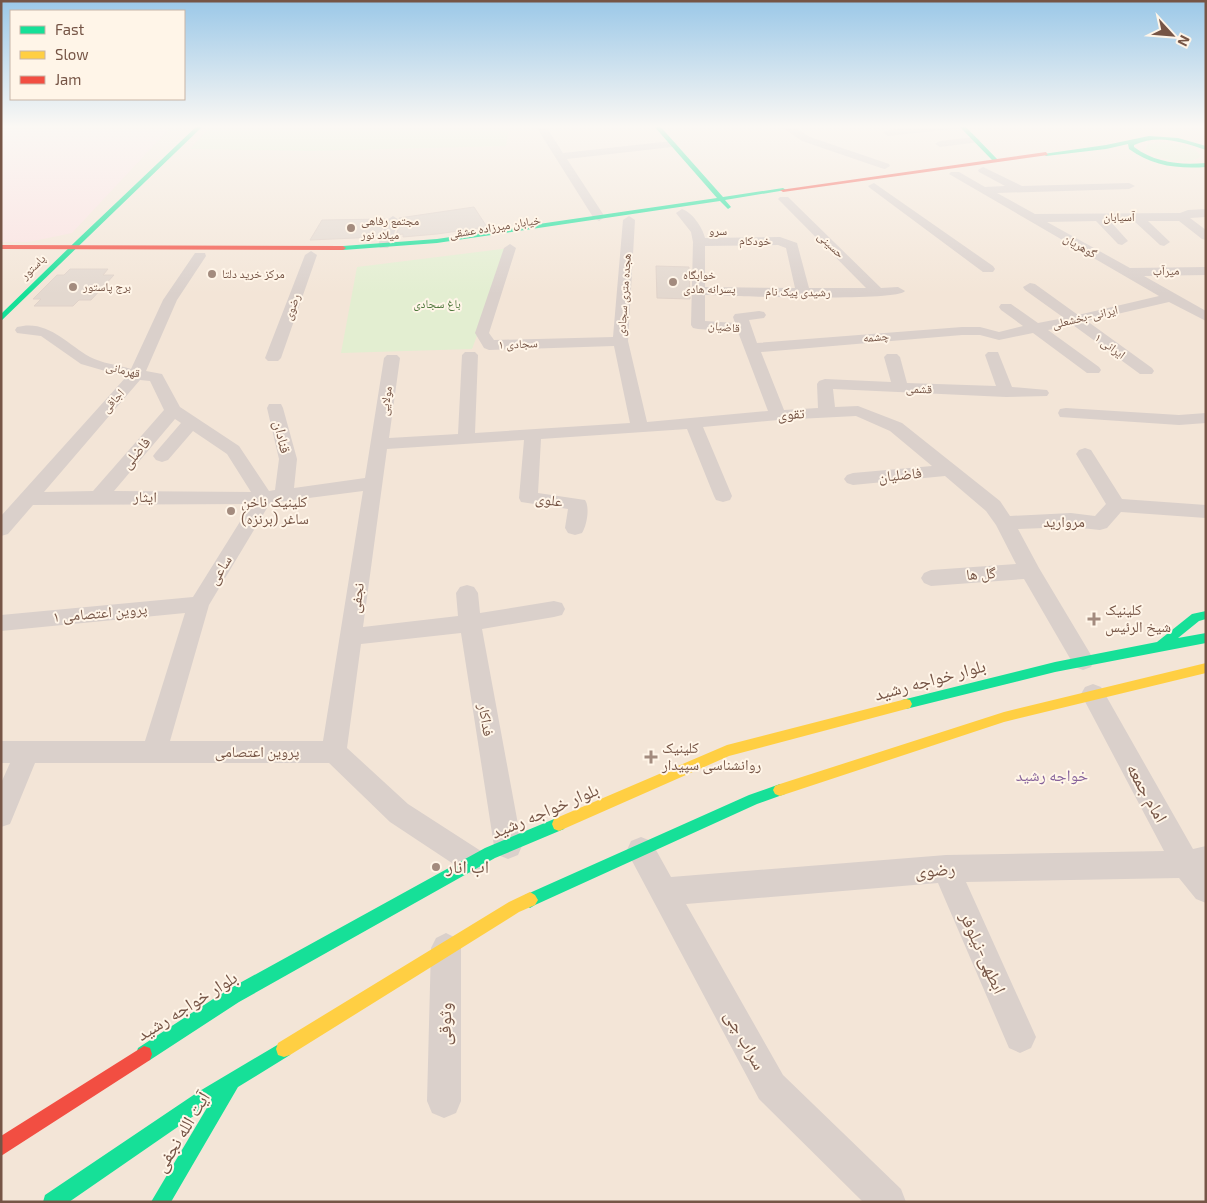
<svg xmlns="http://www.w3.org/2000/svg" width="1207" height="1203" viewBox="0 0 1207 1203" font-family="'Exo 2','Noto Naskh Arabic',sans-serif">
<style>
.residential{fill:#f3e5d7}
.medical{fill:#fae1e0}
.green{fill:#e3eed1}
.building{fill:#e3d8cf;stroke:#e0d2c9}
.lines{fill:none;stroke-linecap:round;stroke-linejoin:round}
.street{fill:#dad0cb;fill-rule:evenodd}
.fast{fill:#16e098;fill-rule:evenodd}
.slow{fill:#ffcf43;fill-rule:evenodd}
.jam{fill:#f24e42;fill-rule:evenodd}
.poi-dot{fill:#a38b7e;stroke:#fff5e8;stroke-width:2}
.labels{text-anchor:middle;stroke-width:4;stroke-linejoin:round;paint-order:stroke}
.far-street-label{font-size:12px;fill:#765546;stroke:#fff5e8}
.far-poi-label{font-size:12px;fill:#765546;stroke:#fff5e8;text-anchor:start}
.far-park-label{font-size:12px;fill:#4f773c;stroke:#fff5e8}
.street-label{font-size:15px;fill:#765546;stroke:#fff5e8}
.poi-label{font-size:15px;fill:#765546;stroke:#fff5e8;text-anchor:start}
.neighbourhood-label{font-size:16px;fill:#85619a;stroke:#fff5e8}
.near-street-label{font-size:18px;fill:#765546;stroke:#fff5e8}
.near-poi-label{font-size:18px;fill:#765546;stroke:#fff5e8;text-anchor:start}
</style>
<rect width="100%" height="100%" fill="#f7f0e7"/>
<!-- residential -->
<path class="residential" d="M1 125H1206V1202H1Z"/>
<!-- medical -->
<path class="medical" d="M1 125H173L72 233 29 242H1Z"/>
<!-- green -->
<path class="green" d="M212 125H510L506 146 311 151 190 149Z
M1162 142C1174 143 1194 144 1201 156 1190 167 1154 159 1145 149L1148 144Z
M510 248 472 349 341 353 357 267Z"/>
<!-- building -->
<path class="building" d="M474 207 487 227 437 234 403 237V234L396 235 401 221 399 218Z
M386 219 379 237 310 240 322 220Z
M656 266 689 267 690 299 657 298Z
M70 269H108L103 275H114L91 300H79L73 306H34L41 299H33L57 275H64Z"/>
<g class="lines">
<!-- street -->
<path class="street" d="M535 125H545L563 153 672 141 677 144 672 147 567 159 605 217 599 221 593 217Z
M779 125H791L810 137 889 164 890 166 885 169 881 168 802 141Z
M933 125H967L962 128 888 136 883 133 888 130Z
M975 137 980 140 979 142 940 147 935 144 940 141Z
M983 167 1022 186 1129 183 1135 186 1129 189 997 193 1035 214 1180 213 1188 210 1206 209V217L1190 218 1206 230V240L1202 239 1179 221H1148L1170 242 1164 246 1160 245 1134 221H1110L1128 241 1122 245 1118 244 1096 221 1047 222 1130 268 1206 267V275L1144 276 1206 311V321L1169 302 1087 321 1152 368 1154 371 1152 374H1140L1073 325 1048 330 1099 367 1101 370 1099 373H1087L1033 333 999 340 980 335H962L761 352 784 410 818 408 817 384 819 381 825 379 891 382 884 357 887 354H897L900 357 907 383 996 386 985 355 988 352H998L1012 387 1047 390 1049 393 1047 396 1006 397 833 389 835 407 858 406 902 423 1000 501 1010 516 1071 513 1095 516 1106 504 1076 454 1079 450 1085 448 1091 450 1122 499 1206 505V518L1121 512 1107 528 1100 530 1071 527 1018 529 1039 568 1091 655 1094 661 1091 667 1083 670 1075 667 1024 579 931 586 924 583 921 578 924 573 931 570 1016 564 996 525 986 511 945 476 853 485 847 483 844 479 847 475 853 473 932 466 890 431 856 416 778 420 703 427 732 496 730 500 723 502 716 500 714 496 687 429 541 439 538 493 585 500C590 507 587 525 582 533L575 535 568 533 565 528 568 509 521 502 519 498 524 440 387 449 363 627 458 616 456 593 460 587 467 585 474 587 478 593 480 613 554 601 562 603 565 609 562 615 554 617 482 629 522 846 518 855 508 859 498 855 494 846 461 633 361 644 347 748 408 804 484 853 488 862 484 871 474 875 464 871 390 822 329 763H35L10 824 1 827V783L10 763H1V741H145L185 613 1 631V615L193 597 251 504 33 505 8 534 1 536V516L126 377 81 364 41 336 17 333 15 330 17 327C47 319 66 343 90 357 101 363 118 365 131 369L163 300 195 253H205L206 256 177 300 146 371 162 374 180 407 239 446 269 491 275 490 279 459 267 408 269 404H281L283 408 297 459 294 488 365 478 384 358 387 355H397L400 358 389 438 458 434 462 355 465 352H475L478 355 475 433 630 423 614 346 489 350 484 348 475 333 504 248 510 244 516 248 489 333 494 340 613 337 623 220 629 216 635 220 628 341 647 422 768 411 738 332 698 329 693 328 691 325 693 242 691 232 676 213 682 209C692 212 703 228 705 238L780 237 797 243 809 288H866L778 199 780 197H788L881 288 898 287 905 291C897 302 730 296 705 295V321L735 323 733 317 735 314 759 311 764 312 766 315 764 318 749 320 757 343 962 327H980L999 332 1023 326 1001 310 999 307 1001 304H1011L1038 323 1064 318 1025 290 1023 287 1030 283 1035 284 1078 315 1159 296 949 174 951 172H959L985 187 1005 186 979 172 978 170ZM778 245 786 248 795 288 705 287V246ZM140 380 150 381 164 410 93 491 44 492ZM175 419 181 423 156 452 153 456 156 460 162 462 168 460 193 431 227 454 251 492 114 491ZM363 491 323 741H170L209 605 270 503Z
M874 183 993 266 995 269 993 272H983L870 188 868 186Z
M393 216 399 220 390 245 388 248H380L378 245 387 220Z
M311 251 317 255 281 358 278 361H268L265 358 305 255Z
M1066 408 1179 415 1206 413V423L1179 425 1060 417 1058 413 1060 409Z
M1093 684 1101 687 1193 849 1206 846V903L1196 899 1179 878 966 882 1036 1037 1031 1048 1020 1053 1009 1048 938 883 686 904 783 1075 901 1189 906 1202H863L759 1099 631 859 627 850 631 841 641 837 651 841 671 877 946 855 1164 851 1081 694 1085 687Z
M446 933 456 938 461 948V1101L456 1113 444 1118 432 1113 427 1101 431 948 436 938Z"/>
<!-- fast -->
<path class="fast" d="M198 125H204L1 321V314L77 240Z
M653 125H659L723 197 783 188 786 190 725 200 731 207 728 209 720 201 437 243 343 250 340 248 343 246 437 239 717 198Z
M958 125H964L997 159V161H993Z
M1149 136 1178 138 1206 146V150C1181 142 1159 134 1134 145V147C1156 163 1179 165 1206 163V167C1178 169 1152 166 1129 149L1128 144 1106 149 1046 156 1043 154 1106 145Z
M1206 611V619L1199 621 1178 638 1206 633V643L1055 672 906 709 902 708 900 704 902 700 906 699 1055 662 1157 642 1192 614Z
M780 784 785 786 787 790 785 794 757 804 535 905 530 908 525 905 522 900 525 895 749 795Z
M559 817 564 819 566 824 564 829 495 858 239 1002 150 1060 144 1062 138 1060 136 1054 138 1048 227 990 485 848Z
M284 1041 290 1043 292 1049 290 1055 238 1087 171 1202H151L208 1106 69 1202H43L45 1195 198 1092Z"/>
<!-- slow -->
<path class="slow" d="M1206 663V673L1004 722 780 796 775 794 773 790 775 786 780 784 1004 712Z
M906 699 910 700 912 704 910 708 729 756 559 831 554 829 552 824 554 819 727 745Z
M530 892 535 895 538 900 535 905 519 912 452 954 290 1055 284 1057 278 1055 276 1049 278 1043 509 902Z"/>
<!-- jam -->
<path class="jam" d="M1046 152 1048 155 783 192 780 190Z
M1 245 343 246 346 248 343 250 1 249Z
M144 1046 150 1048 152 1054 150 1060 1 1156V1136Z"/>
</g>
<!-- sky -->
<linearGradient id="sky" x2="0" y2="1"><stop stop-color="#9bc8e8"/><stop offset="0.43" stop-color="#fbf8f4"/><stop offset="1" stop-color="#fbf8f4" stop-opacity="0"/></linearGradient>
<rect width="1207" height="294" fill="url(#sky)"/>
<!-- markers -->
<g class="poi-dot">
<circle cx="351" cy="228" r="5"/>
<circle cx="212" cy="274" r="5"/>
<circle cx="673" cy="282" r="5"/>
<circle cx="73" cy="287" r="5"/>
<circle cx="231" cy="511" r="5"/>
<path d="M1091.5 611.5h5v5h5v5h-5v5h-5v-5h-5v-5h5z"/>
<path d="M648.5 749.5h5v5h5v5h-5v5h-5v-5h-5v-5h5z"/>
<circle cx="436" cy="867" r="5"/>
</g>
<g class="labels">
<!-- far-street labels -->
<g class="far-street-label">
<text x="1119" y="221">آسیابان</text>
<text transform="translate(495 227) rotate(-9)" y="4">خیابان میرزاده عشقی</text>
<text x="718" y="235">سرو</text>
<text x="755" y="245">خودکام</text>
<text transform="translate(831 245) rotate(44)" y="4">حسینی</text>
<text transform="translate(1080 246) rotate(30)" y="4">گوهریان</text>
<text transform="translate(33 267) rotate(-45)" y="4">پاستور</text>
<text transform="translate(1166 271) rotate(-1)" y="4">میرآب</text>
<text transform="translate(798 292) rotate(1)" y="4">رشیدی پیک نام</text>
<text transform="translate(624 295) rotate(-86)" y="4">هجده متری سجادی</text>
<text transform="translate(292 307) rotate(-70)" y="4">رضوی</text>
<text transform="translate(1085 317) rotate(-13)" y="4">ایرانی-بخشعلی</text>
<text transform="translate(724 327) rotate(6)" y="4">قاضیان</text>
<text transform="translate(876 337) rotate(-5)" y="4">چشمه</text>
<text transform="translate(518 344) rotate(-2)" y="4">سجادی ۱</text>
<text transform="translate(1110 346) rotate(36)" y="4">ایرانی ۱</text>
<text transform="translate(123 370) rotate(14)" y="4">قهرمانی</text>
<text transform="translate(919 389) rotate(2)" y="4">قشمی</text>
<text transform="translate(113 401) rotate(-48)" y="4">اجاقی</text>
<text transform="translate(386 401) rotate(-82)" y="4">مولایی</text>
</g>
<!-- far-poi labels -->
<g class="far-poi-label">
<text x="361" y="225">مجتمع رفاهی<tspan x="361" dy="14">میلاد نور</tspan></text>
<text x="222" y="278">مرکز خرید دلتا</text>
<text x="683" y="279">خوابگاه<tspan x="683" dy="14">پسرانه هادی</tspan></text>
<text x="83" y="291">برج پاستور</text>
</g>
<!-- far-park labels -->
<g class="far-park-label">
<text x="437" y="308">باغ سجادی</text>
</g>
<!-- street labels -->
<g class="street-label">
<text transform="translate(791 414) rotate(-4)" y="5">تقوی</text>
<text transform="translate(282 437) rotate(77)" y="5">قنادان</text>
<text transform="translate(136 453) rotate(-50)" y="5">فاضلی</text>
<text transform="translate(900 475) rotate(-6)" y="5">فاضلیان</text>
<text transform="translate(145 497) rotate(1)" y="5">ایثار</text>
<text transform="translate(549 500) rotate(8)" y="5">علوی</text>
<text x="1064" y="527">مروارید</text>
<text transform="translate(220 570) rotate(-58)" y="5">ساعی</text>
<text transform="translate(981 574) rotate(-4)" y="5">گل ها</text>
<text transform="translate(357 598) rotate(-82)" y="5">نجفی</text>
<text transform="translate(100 613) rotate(-5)" y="5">پروین اعتصامی ۱</text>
<text transform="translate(486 720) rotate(80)" y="5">فداکار</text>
<text x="257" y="757">پروین اعتصامی</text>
</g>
<!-- poi labels -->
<g class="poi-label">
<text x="241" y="507">کلینیک ناخن<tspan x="241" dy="17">ساغر (برنزه)</tspan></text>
<text x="1105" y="615">کلینیک<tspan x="1105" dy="17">شیخ الرئیس</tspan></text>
<text x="662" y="753">کلینیک<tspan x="662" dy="17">روانشناسی سپیدار</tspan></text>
</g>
<!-- neighbourhood labels -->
<g class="neighbourhood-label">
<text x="1052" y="781">خواجه رشید</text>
</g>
<!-- near-street labels -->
<g class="near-street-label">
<text transform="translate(930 680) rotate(-15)" y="6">بلوار خواجه رشید</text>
<text transform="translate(1147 793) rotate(61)" y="6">امام جمعه</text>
<text transform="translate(545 811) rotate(-23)" y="6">بلوار خواجه رشید</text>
<text transform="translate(935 870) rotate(-4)" y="6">رضوی</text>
<text transform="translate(983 953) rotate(66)" y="6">ابطهی-نیلوفر</text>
<text transform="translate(187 1006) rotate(-32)" y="6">بلوار خواجه رشید</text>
<text transform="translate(445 1024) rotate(-89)" y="6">وثوقی</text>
<text transform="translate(745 1040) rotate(61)" y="6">سراب چی</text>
<text transform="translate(182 1132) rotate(-59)" y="6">آیت الله نجفی</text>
</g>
<!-- near-poi labels -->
<g class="near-poi-label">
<text x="446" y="873">اب انار</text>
</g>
</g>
<!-- border -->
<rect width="1207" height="1203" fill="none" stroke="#765546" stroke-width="5"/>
<!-- legend -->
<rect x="10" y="10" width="175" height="90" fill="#fff5e8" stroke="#c8b5a7"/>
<rect x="20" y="26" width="25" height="8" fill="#16e098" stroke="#c8b5a7"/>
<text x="55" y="35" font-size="15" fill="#765546">Fast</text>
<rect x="20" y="51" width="25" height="8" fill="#ffcf43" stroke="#c8b5a7"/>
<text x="55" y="60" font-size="15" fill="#765546">Slow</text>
<rect x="20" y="76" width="25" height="8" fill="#f24e42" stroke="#c8b5a7"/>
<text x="55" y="85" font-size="15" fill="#765546">Jam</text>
<!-- north arrow -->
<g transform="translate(1172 35) rotate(116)" stroke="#fff5e8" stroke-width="4" paint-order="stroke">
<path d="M0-4L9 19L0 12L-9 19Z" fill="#765546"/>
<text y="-8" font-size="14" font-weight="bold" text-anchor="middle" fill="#765546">N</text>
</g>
</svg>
